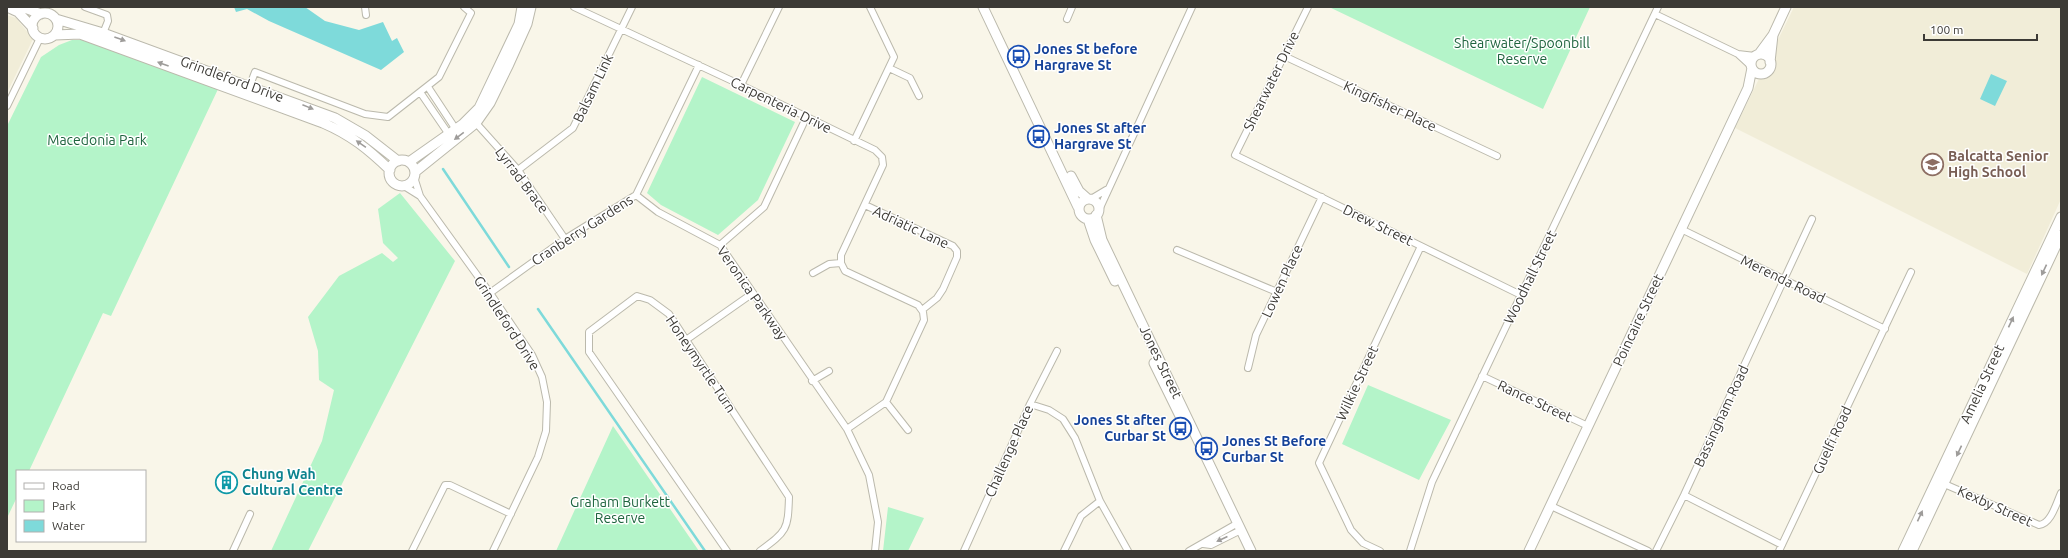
<svg xmlns="http://www.w3.org/2000/svg" width="2068" height="558" viewBox="0 0 2068 558" font-family="Ubuntu,sans-serif">
<style>
.built{fill:#f1edd8}
.green{fill:#b4f4c9}
.water{fill:#7edada}
.lines{fill:none;stroke-linecap:round;stroke-linejoin:round}
.stream{stroke:#7edada;stroke-width:2.5}
.street-casing{stroke:#bbb9ac;stroke-width:8}
.secondary-casing{stroke:#bbb9ac;stroke-width:11}
.street{stroke:#fff;stroke-width:6}
.secondary{stroke:#fff;stroke-width:9}
.oneway{fill:#9e9c9a}
.labels{text-anchor:middle;stroke-width:3;stroke-linejoin:round;paint-order:stroke}
.park-label{font-size:14px;fill:#1e643e;stroke:#fff}
.transit-label{font-size:14px;font-weight:bold;fill:#164399;stroke:#fff;text-anchor:start}
.street-label{font-size:14px;fill:#3c3a35;stroke:#fff}
.education-label{font-size:14px;font-weight:bold;fill:#785e54;stroke:#fff;text-anchor:start}
.culture-label{font-size:14px;font-weight:bold;fill:#0d838f;stroke:#fff;text-anchor:start}
</style>
<rect width="100%" height="100%" fill="#f9f6e9"/>
<!-- built -->
<path class="built" d="M1794 7H2061V199L2027 274 1735 128Z
M7 15 16 18 33 39 7 93Z"/>
<!-- green -->
<path class="green" d="M1329 7H1590L1543 109Z
M72 40H86L219 87 111 316 103 313 29 471H17V497L7 518V126L41 57 59 45Z
M702 77 795 122 758 200 718 235 661 205 647 193Z
M400 193 455 261 308 551H271L322 441 334 390 319 380 318 351 308 317 339 276 382 253 393 262 398 258 383 243 378 209Z
M1368 385 1451 420 1419 480 1342 444Z
M613 426 699 551H556Z
M888 507 924 518 908 551H883Z"/>
<!-- water -->
<path class="water" d="M234 7H305L325 21 359 30 383 22 392 41 397 38 404 52 381 70 269 21 247 9 236 12Z
M1991 74 2007 81 1995 106 1980 99Z"/>
<g class="lines">
<!-- stream -->
<path class="stream" d="M443 169 509 267
M538 309 705 551"/>
<defs>
<path id="street" d="M85 7 107 15 108 21 102 36
M365 7 366 15
M574 7 741 85 875 150 882 157 883 165 841 255V263L845 271 918 305 923 312 924 320 886 402 847 429
M1308 7 1235 155 1521 295
M1655 14 1738 54 1751 66
M1067 19 1072 7
M1738 54 1755 56
M1284 56 1497 156
M889 68 910 78 919 96
M741 85 779 7
M428 87 455 128
M249 88 255 72 365 114 388 117 439 77 471 13 464 7
M420 92 448 133
M7 106 40 38
M476 123 518 170 565 239
M854 141 894 57 870 7
M518 170 573 128 632 7
M414 177 420 196 490 293 532 355 542 377 547 402 546 431 538 457 493 551
M404 186 420 196
M636 195 658 212 720 245 847 429 869 475 878 522 875 551
M1091 199 1106 190
M865 205 953 246 957 251V257L943 289 937 298 922 310
M1099 210 1192 7
M1681 229 1885 329
M720 245 764 207 806 118
M1177 250 1277 292
M813 273 829 264 841 263
M490 293 565 239 636 195 699 65
M686 340 753 293
M1248 368 1256 335 1322 197
M1482 376 1588 426
M812 381 829 371
M886 402 908 430
M1030 404 1049 410 1063 419 1075 438 1100 501 1128 551
M1942 483 2039 525C2051 524 2056 504 2061 493
M1684 495 1782 545
M1551 506 1648 551
M1203 544 1211 545 1241 530
M233 551 250 514
M412 551 445 485H450L511 514
M727 551 589 352V332L637 296 650 300 669 314 789 497C788 530 787 531 760 551
M964 551 1030 404 1057 351
M1064 551 1081 516 1100 501
M1189 551 1238 523
M1380 551 1363 543 1351 530 1319 463 1421 246
M1410 551 1432 482 1658 7
M1656 551 1684 495 1812 219
M1779 551 1911 272"/>
<path id="secondary" d="M7 7 18 12 33 28
M22 7 41 14
M983 7 1078 207
M32 26a13 13 0 1 1 26 0a13 13 0 1 1-26 0Z
M56 19 103 33 335 118 366 136 398 161
M55 35 80 34 323 123C351 135 368 149 390 170
M1759 54 1773 35 1786 7
M1751 64a10 10 0 1 1 20 0a10 10 0 1 1-20 0Z
M1770 62 1773 35
M389 173a13 13 0 1 1 26 0a13 13 0 1 1-26 0Z
M409 162 463 124 479 108 519 24 522 7
M415 172 476 123 490 103 509 64 527 24 531 7
M1071 176 1079 191 1088 199
M1079 209a10 10 0 1 1 20 0a10 10 0 1 1-20 0Z
M1096 215 1102 240 1251 551
M1088 219 1095 240 1115 281
M1154 363 1181 418
M1529 551 1748 88 1752 68
M1903 551 2061 217
M1912 551 2061 235"/>
</defs>
<!-- street casing -->
<use href="#street" class="street-casing"/>
<!-- secondary casing -->
<use href="#secondary" class="secondary-casing"/>
<!-- street -->
<use href="#street" class="street"/>
<!-- secondary -->
<use href="#secondary" class="secondary"/>
</g>
<!-- one-way arrows -->
<defs><path id="oneway-solid" d="M-6-.8H1V-3.2L6.5 0L1 3.2V.8H-6Z"/></defs>
<g class="oneway">
<use href="#oneway-solid" transform="translate(120 39) rotate(20)"/>
<use href="#oneway-solid" transform="translate(163 64) rotate(-160)"/>
<use href="#oneway-solid" transform="translate(308 107) rotate(22)"/>
<use href="#oneway-solid" transform="translate(459 136) rotate(143)"/>
<use href="#oneway-solid" transform="translate(361 144) rotate(-145)"/>
<use href="#oneway-solid" transform="translate(2044 270) rotate(115)"/>
<use href="#oneway-solid" transform="translate(2011 322) rotate(-65)"/>
<use href="#oneway-solid" transform="translate(1959 451) rotate(115)"/>
<use href="#oneway-solid" transform="translate(1920 516) rotate(-65)"/>
<use href="#oneway-solid" transform="translate(1222 539) rotate(155)"/>
</g>
<!-- icons -->
<defs>
<symbol id="bus-ring" viewBox="-11 -11 22 22"><circle r="9.5" fill="#fff" stroke="#1a4fb4" stroke-width="1.5"/><path d="M-5-6H5V4H4V6H2V4H-2V6H-4V4H-5ZM-3.5-4V0h7V-4ZM-3.5 1.2v1.5H-2V1.2ZM2 1.2v1.5H3.5V1.2Z" fill="#1a4fb4"/></symbol>
<symbol id="school-ring" viewBox="-11 -11 22 22"><circle r="9.5" fill="#fff" stroke="#8d6e63" stroke-width="1.5"/><path d="M0-5L7-2L0 1L-7-2ZM-4 1L0 2.5L4 1V4Q0 6-4 4Z" fill="#8d6e63"/></symbol>
<symbol id="building-ring" viewBox="-11 -11 22 22"><circle r="9.5" fill="#fff" stroke="#0f9aa8" stroke-width="1.5"/><path d="M-4-6H4V6H1V3H-1V6H-4ZM-2.5-4.3h1.7v1.8h-1.7ZM.8-4.3h1.7v1.8H.8ZM-2.5-1h1.7V.8h-1.7ZM.8-1h1.7V.8H.8Z" fill="#0f9aa8"/></symbol>
</defs>
<g fill-rule="evenodd">
<use href="#bus-ring" x="1006" y="44" width="25" height="25"/>
<use href="#bus-ring" x="1026" y="124" width="25" height="25"/>
<use href="#school-ring" x="1920" y="152" width="25" height="25"/>
<use href="#bus-ring" x="1168" y="416" width="25" height="25"/>
<use href="#bus-ring" x="1194" y="436" width="25" height="25"/>
<use href="#building-ring" x="214" y="470" width="25" height="25"/>
</g>
<g class="labels">
<!-- park labels -->
<g class="park-label">
<text x="1522" y="48">Shearwater/Spoonbill<tspan x="1522" dy="16">Reserve</tspan></text>
<text x="97" y="145">Macedonia Park</text>
<text x="620" y="507">Graham Burkett<tspan x="620" dy="16">Reserve</tspan></text>
</g>
<!-- transit labels -->
<g class="transit-label">
<text x="1034" y="54">Jones St before<tspan x="1034" dy="16">Hargrave St</tspan></text>
<text x="1054" y="133">Jones St after<tspan x="1054" dy="16">Hargrave St</tspan></text>
<text x="1166" y="425" text-anchor="end">Jones St after<tspan x="1166" dy="16">Curbar St</tspan></text>
<text x="1222" y="446">Jones St Before<tspan x="1222" dy="16">Curbar St</tspan></text>
</g>
<!-- street labels -->
<g class="street-label">
<text transform="translate(232 79) rotate(20)" y="5">Grindleford Drive</text>
<text transform="translate(1271 81) rotate(-64)" y="5">Shearwater Drive</text>
<text transform="translate(593 88) rotate(-64)" y="5">Balsam Link</text>
<text transform="translate(781 105) rotate(26)" y="5">Carpenteria Drive</text>
<text transform="translate(1390 106) rotate(25)" y="5">Kingfisher Place</text>
<text transform="translate(522 180) rotate(53)" y="5">Lyrrad Brace</text>
<text transform="translate(1378 225) rotate(26)" y="5">Drew Street</text>
<text transform="translate(911 227) rotate(25)" y="5">Adriatic Lane</text>
<text transform="translate(582 230) rotate(-33)" y="5">Cranberry Gardens</text>
<text transform="translate(1530 277) rotate(-64)" y="5">Woodhall Street</text>
<text transform="translate(1783 279) rotate(26)" y="5">Merenda Road</text>
<text transform="translate(1282 281) rotate(-65)" y="5">Lowen Place</text>
<text transform="translate(752 293) rotate(55)" y="5">Veronica Parkway</text>
<text transform="translate(1638 320) rotate(-65)" y="5">Poincaire Street</text>
<text transform="translate(507 323) rotate(57)" y="5">Grindleford Drive</text>
<text transform="translate(1161 362) rotate(64)" y="5">Jones Street</text>
<text transform="translate(701 364) rotate(56)" y="5">Honeymyrtle Turn</text>
<text transform="translate(1357 383) rotate(-65)" y="5">Wilkie Street</text>
<text transform="translate(1982 384) rotate(-65)" y="5">Amelia Street</text>
<text transform="translate(1535 401) rotate(25)" y="5">Rance Street</text>
<text transform="translate(1721 416) rotate(-65)" y="5">Bassingham Road</text>
<text transform="translate(1832 440) rotate(-65)" y="5">Guelfi Road</text>
<text transform="translate(1009 451) rotate(-66)" y="5">Challenge Place</text>
<text transform="translate(1995 506) rotate(24)" y="5">Kexby Street</text>
</g>
<!-- education labels -->
<g class="education-label">
<text x="1948" y="161">Balcatta Senior<tspan x="1948" dy="16">High School</tspan></text>
</g>
<!-- culture labels -->
<g class="culture-label">
<text x="242" y="479">Chung Wah<tspan x="242" dy="16">Cultural Centre</tspan></text>
</g>
</g>
<!-- border -->
<rect width="2068" height="558" fill="none" stroke="#3c3a35" stroke-width="16"/>
<!-- legend -->
<rect x="16" y="470" width="130" height="72" fill="#ffffff" stroke="#b1b0ae"/>
<rect x="24" y="483" width="20" height="6" fill="#ffffff" stroke="#b1b0ae"/>
<text x="52" y="490" font-size="12" fill="#3c3a35">Road</text>
<rect x="24" y="500" width="20" height="12" fill="#b4f4c9" stroke="#b1b0ae"/>
<text x="52" y="510" font-size="12" fill="#3c3a35">Park</text>
<rect x="24" y="520" width="20" height="12" fill="#7edada" stroke="#b1b0ae"/>
<text x="52" y="530" font-size="12" fill="#3c3a35">Water</text>
<!-- scale -->
<path d="M1924 34v6h113v-6" fill="none" stroke="#3c3a35" stroke-width="2"/>
<text x="1930" y="34" font-size="12" fill="#3c3a35" stroke="#ffffff" stroke-width="3" paint-order="stroke">100 m</text>
</svg>
